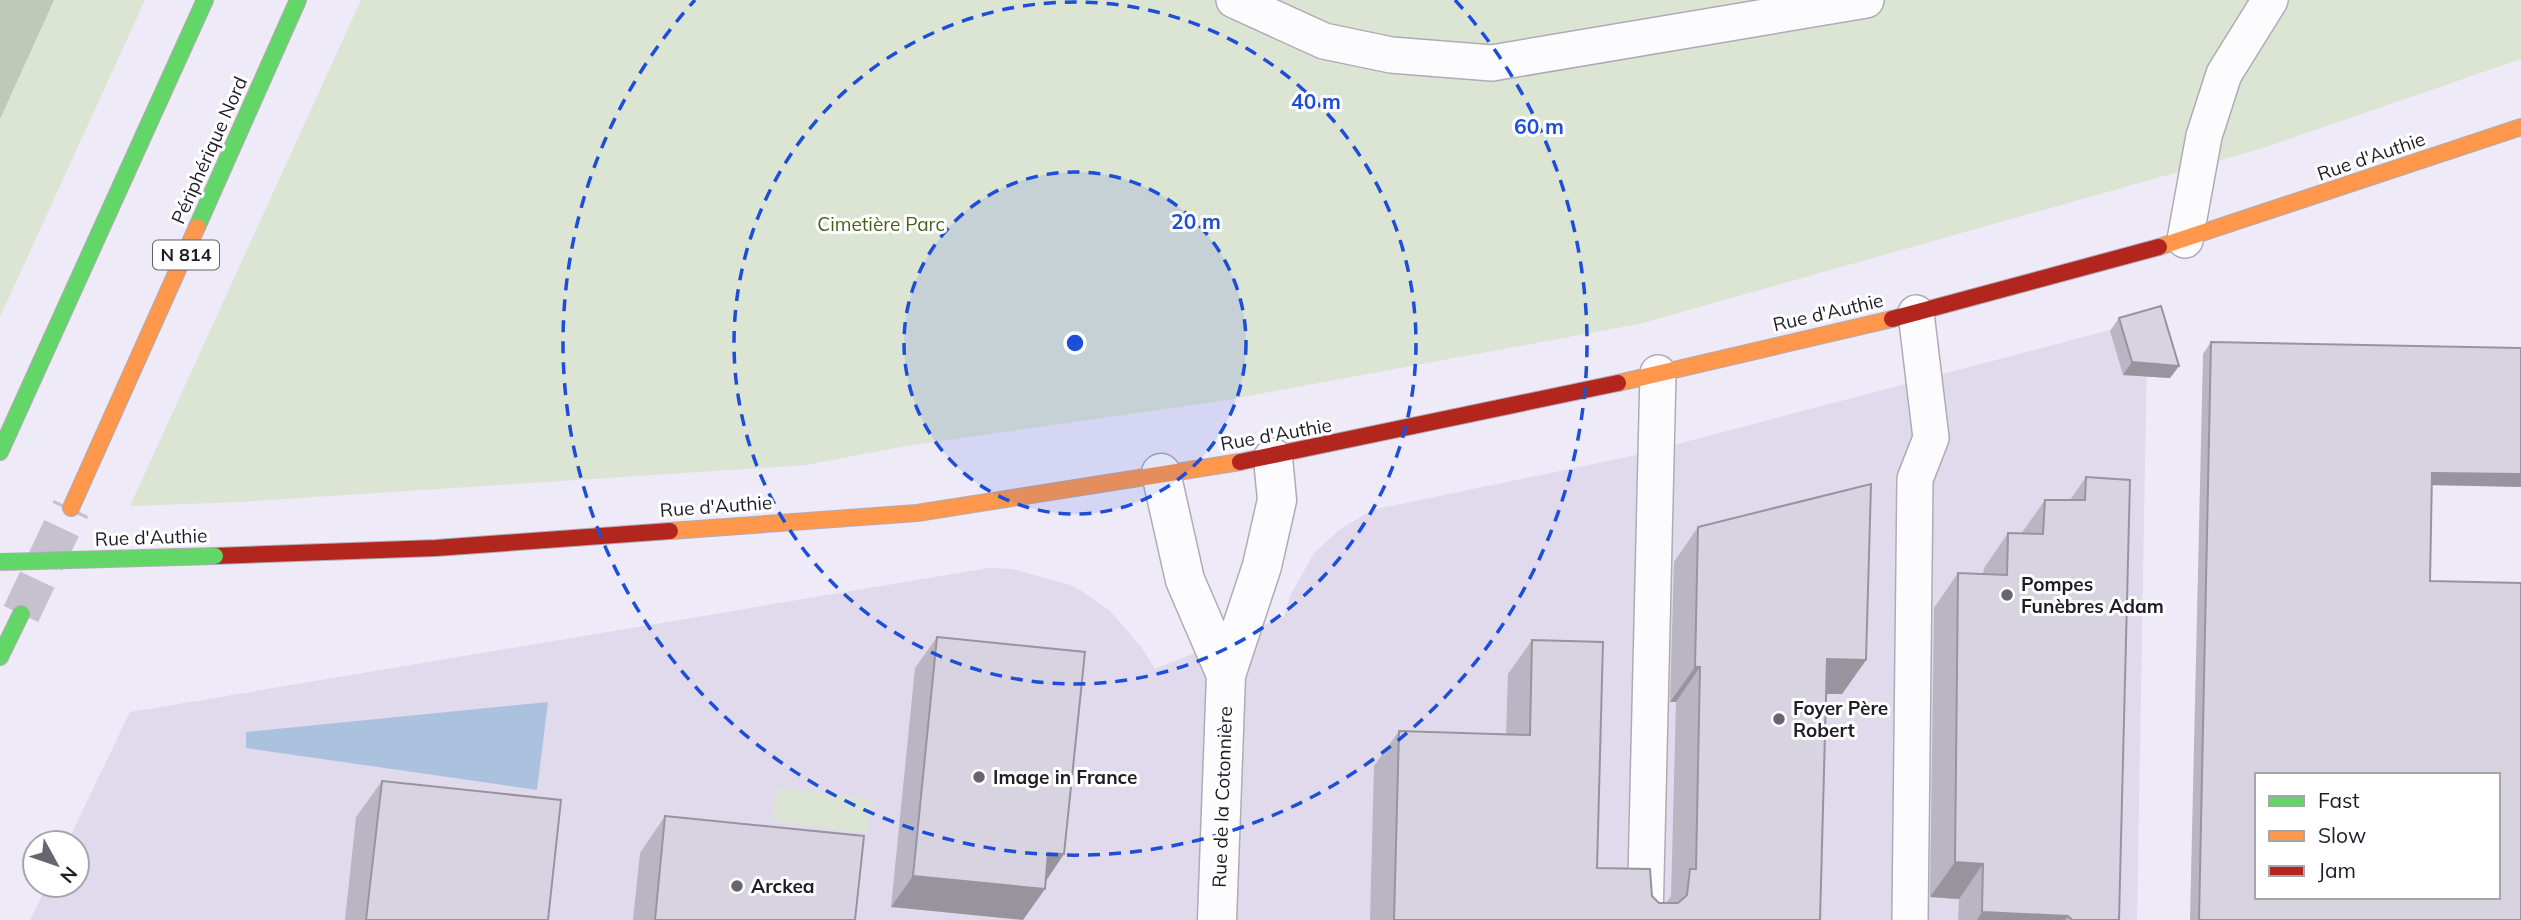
<svg xmlns="http://www.w3.org/2000/svg" width="2521" height="920" viewBox="0 0 2521 920" font-family="Mulish,sans-serif">
<style>
.industrial{fill:#e0daec}
.green{fill:#dce4d4}
.forest{fill:#c0c8b6}
.water{fill:#aac2de}
.lines{fill:none;stroke-linecap:round;stroke-linejoin:round}
.highway-tunnel{stroke:#c5c1cd;stroke-width:38;stroke-dasharray:38 19;stroke-linecap:butt}
.lane-casing{stroke:#afabb6;stroke-width:38}
.street-casing{stroke:#afabb6;stroke-width:41}
.fast-casing{stroke:#afabb6;stroke-width:18}
.slow-casing{stroke:#afabb6;stroke-width:18}
.jam-casing{stroke:#afabb6;stroke-width:18}
.lane{stroke:#fcfcfe;stroke-width:35}
.street{stroke:#fcfcfe;stroke-width:38}
.fast{stroke:#63d668;stroke-width:16}
.slow{stroke:#ff974d;stroke-width:16}
.jam{stroke:#b3261e;stroke-width:16}
.fast-bridge-casing{stroke:#afabb6;stroke-width:18;stroke-linecap:butt}
.fast-bridge{stroke:#63d668;stroke-width:16}
.wall{fill:#bab5c2}
.shaded-wall{fill:#97949e}
.building{fill:#d8d3e1;stroke:#97949e;stroke-width:2;fill-rule:evenodd}
.ring{fill:none;stroke:#1d4ed8;stroke-width:3.5;stroke-dasharray:12 9}
.poi-dot{fill:#696570;stroke:#fff;stroke-width:2.5}
.labels{text-anchor:middle;stroke-width:6;stroke-linejoin:round;paint-order:stroke}
.shield{fill:#fff;stroke:#646168;stroke-width:2}
.shield-label{font-size:18px;font-weight:bold;fill:#211d27}
.street-label{font-size:19px;fill:#211d27;stroke:#fff}
.park-label{font-size:19px;fill:#485f1e;stroke:#fff}
.poi-label{font-size:19px;font-weight:bold;fill:#211d27;stroke:#fff;text-anchor:start}
.centre{fill:#1d4ed8;stroke:#fff;stroke-width:3.5}
.ring-label{font-size:21px;text-anchor:middle;font-weight:bold;fill:#1d4ed8;stroke:#fff;stroke-width:6;stroke-linejoin:round;paint-order:stroke}
</style>
<rect width="100%" height="100%" fill="#eeeaf7"/>
<!-- industrial -->
<path class="industrial" d="M2152 319 2147 349 2137 920H30L47 885H77V843H67L130 712 989 568 1012 569 1074 586 1109 610 1142 648 1155 669 1284 617 1290 596 1314 553 1339 530 1372 510 1632 456Z"/>
<!-- green -->
<path class="green" d="M0 0H145L0 317Z
M361 0H2521V59L2263 148 1639 324 1221 401 905 446 806 465 240 502 130 506Z
M776 788 872 799 867 833 772 821Z"/>
<!-- forest -->
<path class="forest" d="M0 0H54L0 119Z"/>
<!-- water -->
<path class="water" d="M548 702 537 790 246 748V732Z"/>
<g class="lines">
<!-- highway-tunnel -->
<path class="highway-tunnel" d="M21 614 71 508"/>
<defs>
<path id="lane" d="M1234 0 1324 41 1391 55 1492 63 1866 0
M2185 240 2204 136 2224 74 2270 0
M1645 920 1658 373
M1910 920 1915 479 1931 438 1916 313"/>
<path id="street" d="M1161 473 1185 580 1226 675
M1217 920 1226 675 1262 566 1277 500 1273 458"/>
<path id="fast" d="M197 227 298 0
M0 452 205 0
M0 657 21 614"/>
<path id="slow" d="M2159 247 2521 127
M1618 383 1892 319
M71 508 197 227
M670 531 917 513 1240 462"/>
<path id="jam" d="M1892 319 2159 247
M1240 462 1618 383
M215 556 436 548 670 531"/>
</defs>
<!-- lane casing -->
<use href="#lane" class="lane-casing"/>
<!-- street casing -->
<use href="#street" class="street-casing"/>
<!-- fast casing -->
<use href="#fast" class="fast-casing"/>
<!-- slow casing -->
<use href="#slow" class="slow-casing"/>
<!-- jam casing -->
<use href="#jam" class="jam-casing"/>
<!-- lane -->
<use href="#lane" class="lane"/>
<!-- street -->
<use href="#street" class="street"/>
<!-- fast -->
<use href="#fast" class="fast"/>
<!-- slow -->
<use href="#slow" class="slow"/>
<!-- jam -->
<use href="#jam" class="jam"/>
<defs>
<path id="fast-bridge" d="M0 562 215 556"/>
</defs>
<!-- fast-bridge casing -->
<use href="#fast-bridge" class="fast-bridge-casing"/>
<!-- fast-bridge -->
<use href="#fast-bridge" class="fast-bridge"/>
</g>
<!-- wall -->
<path class="wall" d="M2119 318 2179 366 2170 378 2123 375 2110 331Z
M2211 342 2432 485 2430 581 2521 920H2190L2203 354Z
M2086 477 2119 920H1958L1959 899 1930 897 1934 608 1958 573 1983 574 1984 568 2008 533 2021 534 2045 500H2070Z
M1698 527 1866 660 1842 694H1826L1820 920H1370L1374 766 1399 731 1506 734 1508 674 1532 640 1597 868 1652 896 1659 903H1666L1671 896 1676 702H1670L1674 562Z
M937 637 1064 854 1046 881 891 907 915 668Z
M382 781 548 920H345L356 817Z
M665 816 855 920H633L640 853Z"/>
<!-- shaded-wall -->
<path class="shaded-wall" d="M2132 362 2179 366 2170 378 2123 375Z
M2432 473 2521 474V487L2424 485Z
M1827 659 1866 660 1842 694H1803Z
M1695 667H1700L1676 702H1670Z
M1048 853 1064 854 1043 885Z
M1955 862 1983 864 1959 899 1930 897Z
M913 876 1045 889 1023 920 891 907Z
M1982 912 2068 916 2065 920H1977Z"/>
<!-- building -->
<path class="building" d="M2161 306 2179 366 2132 362 2119 318Z
M2211 342 2521 348V474L2432 473 2430 581 2521 583V920H2199ZM2257 775H2498V897H2257Z
M2086 477 2130 480 2119 920H2072L2068 916 1982 912 1983 864 1955 862 1958 573 2007 575 2008 533 2043 534 2045 500H2085Z
M1871 484 1866 660 1827 659 1820 920H1394L1399 731 1530 735 1532 640 1603 642 1597 868 1650 869 1652 896 1659 903H1678L1687 895 1690 869H1696L1700 667H1695L1698 527Z
M937 637 1085 652 1064 854 1048 853 1045 889 913 876Z
M382 781 561 800 548 920H366Z
M665 816 864 836 855 920H655Z"/>
<!-- distance rings -->
<circle cx="1075" cy="343" r="171" fill="#1d4ed8" fill-opacity=".12"/>
<g class="ring">
<circle cx="1075" cy="343" r="171"/>
<circle cx="1075" cy="343" r="341"/>
<path d="M1455 0A512 512 0 1 1 695 0"/>
</g>
<!-- markers -->
<g class="poi-dot">
<circle cx="2007" cy="595" r="7"/>
<circle cx="1779" cy="719" r="7"/>
<circle cx="979" cy="777" r="7"/>
<circle cx="737" cy="886" r="7"/>
</g>
<g class="labels">
<!-- shield labels -->
<rect class="shield" x="153" y="240.5" width="66" height="29" rx="5"/>
<g class="shield-label">
<text x="186" y="261">N 814</text>
</g>
<!-- street labels -->
<g class="street-label">
<text transform="translate(209 150) rotate(-66)" y="7">Périphérique Nord</text>
<text transform="translate(2371 156) rotate(-19)" y="7">Rue d'Authie</text>
<text transform="translate(1828 312) rotate(-13)" y="7">Rue d'Authie</text>
<text transform="translate(1276 434) rotate(-10)" y="7">Rue d'Authie</text>
<text transform="translate(716 506) rotate(-4)" y="7">Rue d'Authie</text>
<text transform="translate(151 537) rotate(-2)" y="7">Rue d'Authie</text>
<text transform="translate(1222 797) rotate(-88)" y="7">Rue de la Cotonnière</text>
</g>
<!-- park labels -->
<g class="park-label">
<text x="881" y="231">Cimetière Parc</text>
</g>
<!-- poi labels -->
<g class="poi-label">
<text x="2021" y="591">Pompes<tspan x="2021" dy="22">Funèbres Adam</tspan></text>
<text x="1793" y="715">Foyer Père<tspan x="1793" dy="22">Robert</tspan></text>
<text x="993" y="784">Image in France</text>
<text x="751" y="893">Arckea</text>
</g>
</g>
<circle cx="1075" cy="343" r="10" class="centre"/>
<g class="ring-label">
<text x="1316" y="109">40 m</text>
<text x="1539" y="134">60 m</text>
<text x="1196" y="229">20 m</text>
</g>
<!-- legend -->
<rect x="2255" y="773" width="245" height="126" fill="#ffffff" stroke="#a6a5a9" stroke-width="2"/>
<rect x="2269" y="796" width="35" height="10" fill="#63d668" stroke="#a6a5a9" stroke-width="2"/>
<text x="2318" y="808" font-size="21" fill="#211d27">Fast</text>
<rect x="2269" y="831" width="35" height="10" fill="#ff974d" stroke="#a6a5a9" stroke-width="2"/>
<text x="2318" y="843" font-size="21" fill="#211d27">Slow</text>
<rect x="2269" y="866" width="35" height="10" fill="#b3261e" stroke="#a6a5a9" stroke-width="2"/>
<text x="2318" y="878" font-size="21" fill="#211d27">Jam</text>
<!-- north arrow -->
<g transform="translate(56 864) rotate(130)"><circle r="33" fill="#ffffff" stroke="#a6a5a9" stroke-width="2"/>
<path d="M0-5L12 26L0 18L-12 26Z" fill="#696570"/>
<text y="-10" font-size="19" font-weight="bold" text-anchor="middle" fill="#211d27">N</text>
</g>
</svg>
